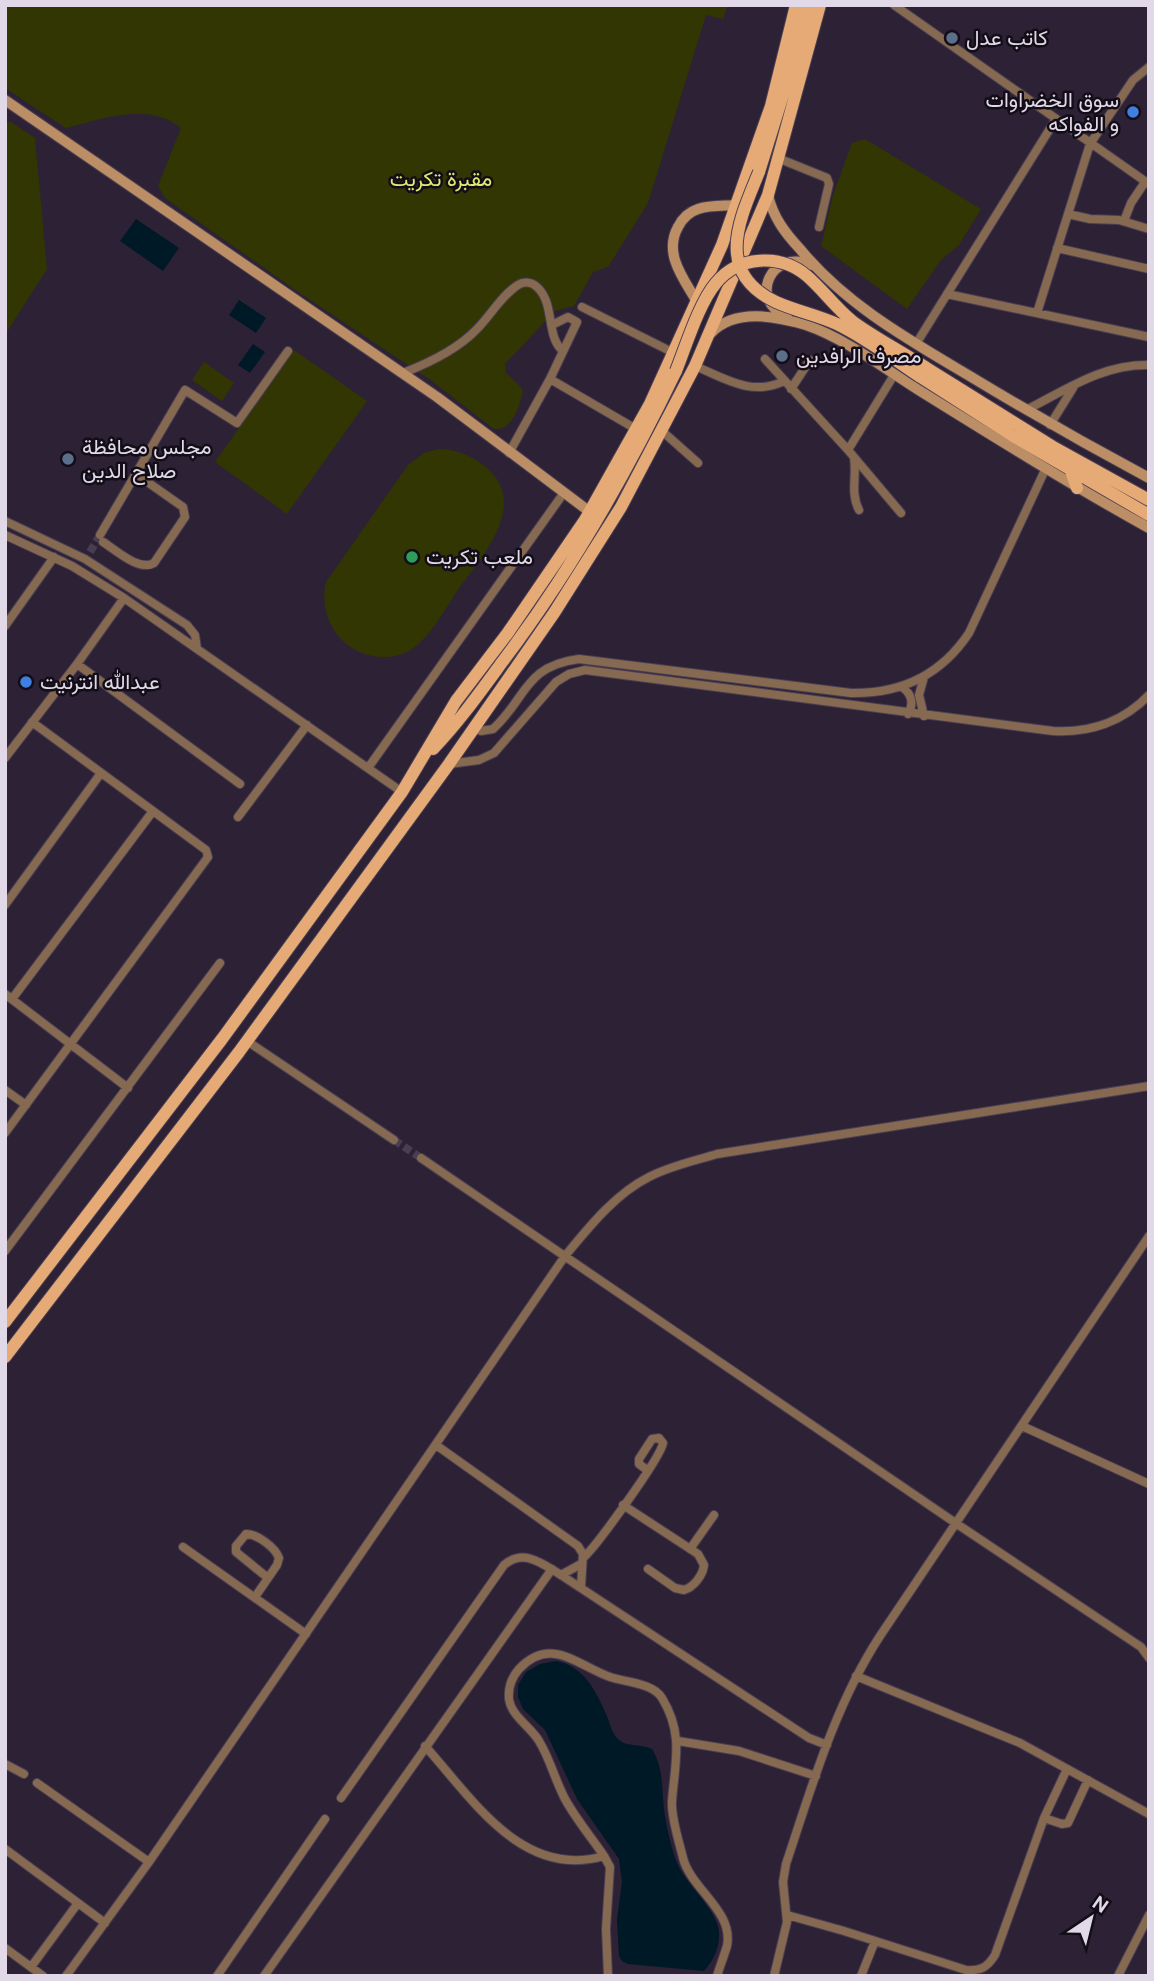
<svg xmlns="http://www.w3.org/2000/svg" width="1154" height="1981" viewBox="0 0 1154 1981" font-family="'DM Sans',Vazirmatn,sans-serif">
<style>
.green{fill:#323603}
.water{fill:#001927}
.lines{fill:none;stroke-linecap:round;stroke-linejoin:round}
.street-tunnel{stroke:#483d51;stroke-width:8;stroke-dasharray:8 4;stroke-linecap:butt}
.street-casing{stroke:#4a3e52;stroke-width:10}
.secondary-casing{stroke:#4a3e52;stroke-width:12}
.primary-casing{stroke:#4a3e52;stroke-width:14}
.street{stroke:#856950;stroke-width:8}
.secondary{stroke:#bb8e65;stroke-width:10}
.primary{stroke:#e5aa75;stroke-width:12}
.primary-bridge-casing{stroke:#4a3e52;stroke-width:14;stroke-linecap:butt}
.primary-bridge{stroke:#e5aa75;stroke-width:12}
.service-dot{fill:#5c6f8a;stroke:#120d17;stroke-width:2.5}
.shop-dot{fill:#3f7fe0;stroke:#120d17;stroke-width:2.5}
.leisure-dot{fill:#2e9e5b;stroke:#120d17;stroke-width:2.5}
.labels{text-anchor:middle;stroke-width:5;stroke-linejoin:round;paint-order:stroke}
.poi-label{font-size:21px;fill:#e1d9e8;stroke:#120d17;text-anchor:start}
.park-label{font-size:21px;fill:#deea72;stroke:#120d17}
</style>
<rect width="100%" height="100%" fill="#2d2136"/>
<!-- green -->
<path class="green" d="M5 5H728L723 19 706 15 648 203 608 267 593 272 574 306 555 311 505 364 506 373 521 387 523 392C519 407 512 431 494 429L429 379 301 294 165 198 158 186 181 128C148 101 103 119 66 128L5 88Z
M5 122H11L35 138 47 269 5 335Z
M865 139 981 209 959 245 941 260 907 309 821 246 833 195 852 143Z
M294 350 367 401 287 514 215 462Z
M204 362 234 383 222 401 192 380Z
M438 449C456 449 473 456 487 468 531 506 478 561 455 594 445 610 428 639 412 649 390 663 361 658 343 641 327 626 321 602 326 582L408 465 424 453Z"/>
<!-- water -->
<path class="water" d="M136 219 179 248 163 271 120 241Z
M239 300 266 318 256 333 229 315Z
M253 344 265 352 250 373 238 365Z
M556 1661C584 1666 596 1691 607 1716 610 1724 612 1734 619 1740 627 1747 642 1744 652 1749 665 1770 661 1793 665 1816 667 1830 671 1845 675 1858 684 1885 717 1907 719 1932 720 1946 714 1961 704 1971L628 1964 622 1961 619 1956 617 1919 622 1882 619 1859 577 1799 545 1730 523 1709 518 1697V1685L526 1672 540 1664Z"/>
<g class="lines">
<!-- street-tunnel -->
<path class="street-tunnel" d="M90 552 100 535
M394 1140 421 1158"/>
<defs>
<path id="street" d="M894 5 1149 184
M780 159 827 178 829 184 819 227
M1068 214 1090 219 1119 220 1149 229
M1124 221 1131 203 1145 182
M1057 248 1149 269
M947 294 1149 337
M582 307 674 353
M1037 313 1090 144 1133 80 1149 67
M916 344 1056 119
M765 359 848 450 901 513
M695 366C724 378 752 397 784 381
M403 373C429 363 458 349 477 329 490 316 502 295 518 285 524 281 532 282 537 287 555 303 546 336 562 350
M550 379 636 429
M791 389 810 360
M1026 410C1066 390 1102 364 1149 365
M1050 425 1073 388
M662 431 698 463
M848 450 894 375
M509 453 550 379 577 322 568 317 554 324
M854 458C857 476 850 493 859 510
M5 521 85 559 187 625 195 635 197 649
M5 535 72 566 124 598 402 792
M100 535 185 390 237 423 288 351
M103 542C116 550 139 572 154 563L185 517 183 507 136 474
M5 626 54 557
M77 664 240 784
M924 677 919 695 924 716
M902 687C912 694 914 704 908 714
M474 728 481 731 493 729C527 698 524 666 579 659L851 693C901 694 941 675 969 633L1045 470
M5 758 77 664 124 598
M449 764 479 760 494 753 556 682 569 674 585 670 1053 731C1089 733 1123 722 1149 695
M368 768 563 494
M238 817 307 725
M5 905 101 773
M5 994 128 1088
M12 999 153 811
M247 1041 394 1140
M5 1090 26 1105
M5 1133 208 857 206 850 32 722
M421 1158 957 1524 1141 1647 1149 1658
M5 1251 220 963
M1022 1426 1149 1484
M436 1445 578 1546 583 1554 581 1587
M623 1505 698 1554 704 1565C703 1575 694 1587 684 1590L675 1588 648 1569
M183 1547 306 1634
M690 1549 714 1515
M583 1558C596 1547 661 1457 663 1443L659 1438 652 1439 639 1459V1464L647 1470
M561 1575 581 1564
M255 1597 277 1565 279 1558C275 1547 257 1534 246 1534L236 1546V1552L268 1578
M856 1676 1020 1743 1149 1814
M678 1741 739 1751 816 1776
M425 1746C472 1798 522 1880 604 1856L610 1867 606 1929 608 1976
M5 1764 24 1774
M37 1783 149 1862
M341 1798 504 1565C524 1548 543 1564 561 1575L809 1738 827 1745
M1044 1818 1062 1824 1068 1823 1088 1780
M5 1849 105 1923
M604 1856C591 1837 576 1819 565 1799 555 1780 550 1759 539 1741 531 1727 511 1716 509 1699 508 1688 512 1677 519 1669 551 1635 578 1666 610 1677 625 1682 653 1683 662 1698 684 1734 675 1762 672 1801 671 1818 679 1841 683 1858 691 1889 734 1911 727 1946 724 1956 720 1966 717 1976
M787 1915 844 1931 966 1970C980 1971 987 1968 995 1955L1044 1818 1067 1769
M5 1948 43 1976
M31 1967 78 1903
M66 1976 149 1862 565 1256C589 1227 615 1194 649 1177 670 1166 694 1161 717 1154L1149 1086
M217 1976 325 1819
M264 1976 552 1569
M774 1976 787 1922 783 1882 786 1864C812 1786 835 1705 880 1636L1149 1236
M861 1976 875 1941
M1118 1976 1149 1915"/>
<path id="secondary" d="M5 100 437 397 590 512
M768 195C773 217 785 233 800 249 847 306 911 341 973 378 1031 413 1089 446 1149 478
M697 302C684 279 663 254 678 227 682 219 689 212 698 209 710 205 724 206 736 205
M787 317C747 299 772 248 811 265
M711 333C735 308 775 316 806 325 847 339 889 372 925 394 999 440 1073 486 1149 528"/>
<path id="primary" d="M759 172 787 82 808 5
M925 367 1055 448 1149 500
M919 376 1013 436 1149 515
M1071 471 1077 488
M433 749C459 722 481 691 503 661 571 571 627 473 676 371
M5 1322 222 1039 402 792 456 701 507 634 585 520 650 404 722 245 771 106 796 5
M5 1357 239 1052 449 764 554 613 621 507 695 366 768 195 820 5"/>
</defs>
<!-- street casing -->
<use href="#street" class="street-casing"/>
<!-- secondary casing -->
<use href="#secondary" class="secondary-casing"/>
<!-- primary casing -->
<use href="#primary" class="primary-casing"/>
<!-- street -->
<use href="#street" class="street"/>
<!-- secondary -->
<use href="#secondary" class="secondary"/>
<!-- primary -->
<use href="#primary" class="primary"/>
<defs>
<path id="primary-bridge" d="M759 172C740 219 713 272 776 302 796 311 817 315 837 324 866 338 892 358 919 376
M676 371C686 346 699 303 716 283 738 256 780 253 807 276 823 290 835 307 852 321 875 338 901 351 925 367"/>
</defs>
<!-- primary-bridge casing -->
<use href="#primary-bridge" class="primary-bridge-casing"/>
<!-- primary-bridge -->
<use href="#primary-bridge" class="primary-bridge"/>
</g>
<!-- markers -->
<g class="service-dot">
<circle cx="952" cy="38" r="7"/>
<circle cx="782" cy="356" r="7"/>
<circle cx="68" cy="459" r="7"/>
</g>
<g class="shop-dot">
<circle cx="1133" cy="112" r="7"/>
<circle cx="26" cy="682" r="7"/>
</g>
<circle class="leisure-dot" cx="412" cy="557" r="7"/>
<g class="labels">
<!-- poi labels -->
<g class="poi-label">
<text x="966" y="45">كاتب عدل</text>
<text x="1119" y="107" text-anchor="end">سوق الخضراوات<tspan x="1119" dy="24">و الفواكه</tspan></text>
<text x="796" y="363">مصرف الرافدين</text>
<text x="82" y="454">مجلس محافظة<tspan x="82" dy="24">صلاح الدين</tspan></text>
<text x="426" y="564">ملعب تكريت</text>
<text x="40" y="689">عبدالله انترنيت</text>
</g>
<!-- park labels -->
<g class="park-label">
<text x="441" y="186">مقبرة تكريت</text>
</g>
</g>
<!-- border -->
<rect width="1154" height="1981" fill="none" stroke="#e1d9e8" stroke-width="14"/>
<!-- north arrow -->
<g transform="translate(1091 1918) rotate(35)" stroke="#120d17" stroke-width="5" paint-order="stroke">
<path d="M0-5L12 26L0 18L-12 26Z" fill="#e1d9e8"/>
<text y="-10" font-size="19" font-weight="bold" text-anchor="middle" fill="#e1d9e8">N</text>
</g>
</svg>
